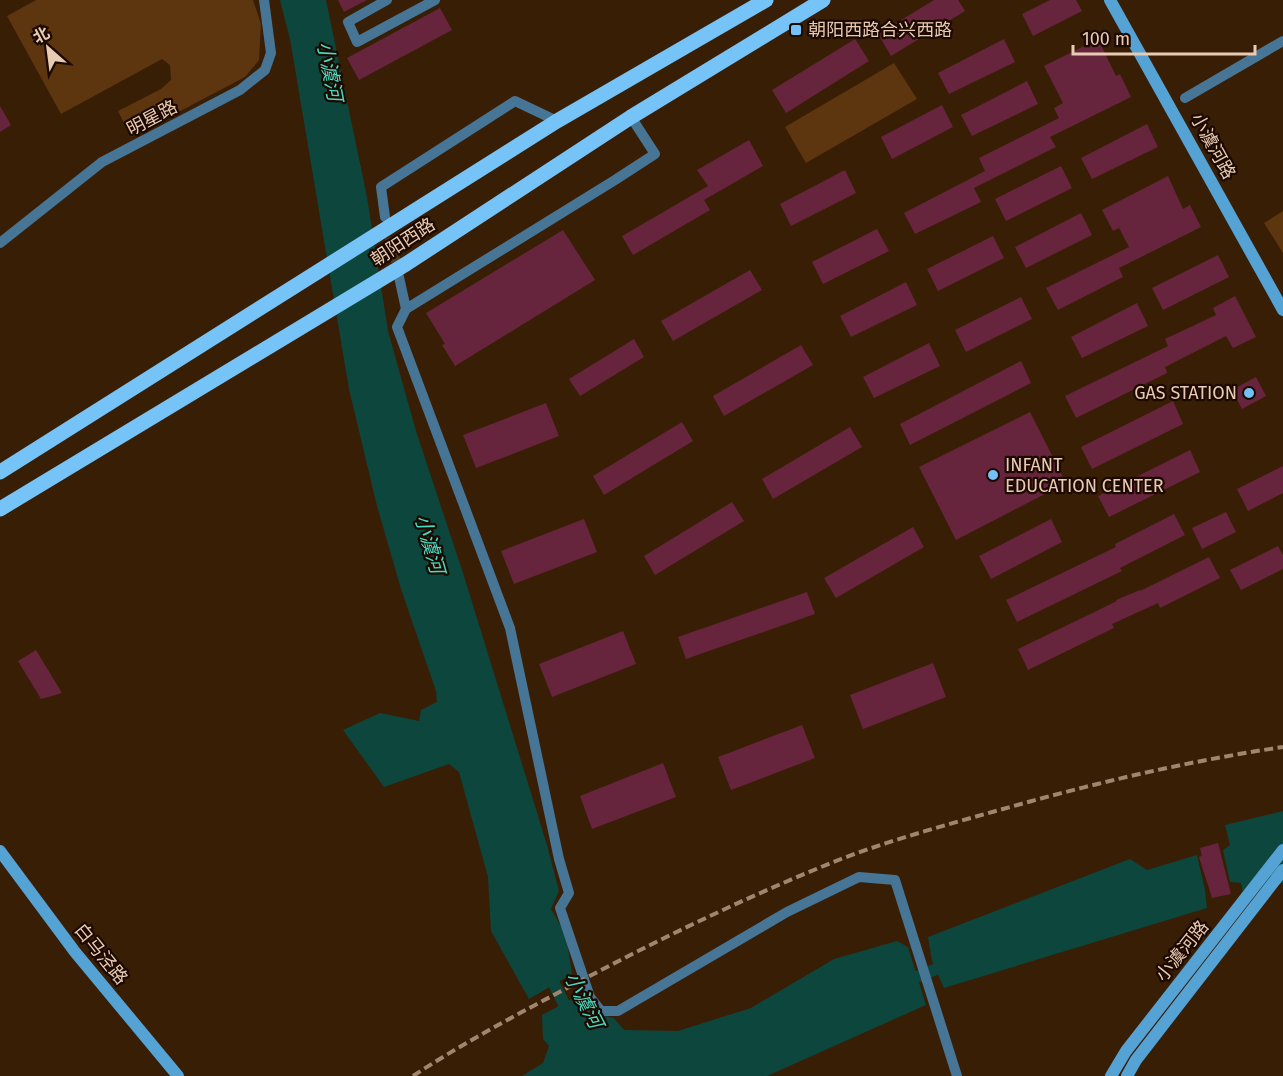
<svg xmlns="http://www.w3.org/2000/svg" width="1283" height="1076" viewBox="0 0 1283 1076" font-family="'Fira Sans','Noto Sans SC',sans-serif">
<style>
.green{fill:#5d350f}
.water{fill:#0d463d}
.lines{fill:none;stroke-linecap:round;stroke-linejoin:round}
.canal{stroke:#0d463d;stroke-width:12}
.building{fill:#66243d}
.minor-tunnel{stroke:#533820;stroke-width:10;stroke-dasharray:10 5;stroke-linecap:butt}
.minor{stroke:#477595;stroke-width:10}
.secondary{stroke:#55a2d5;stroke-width:12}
.primary{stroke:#76c3f8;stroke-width:15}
.rail{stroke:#a1856d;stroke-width:4;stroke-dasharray:9 4.5;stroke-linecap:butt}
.poi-dot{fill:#73c1f6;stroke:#1c0900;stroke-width:2}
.labels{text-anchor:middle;stroke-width:4.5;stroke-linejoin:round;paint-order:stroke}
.poi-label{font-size:18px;fill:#e9cbb4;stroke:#1c0900;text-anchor:start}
.street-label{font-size:18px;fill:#e9cbb4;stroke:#1c0900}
.water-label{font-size:20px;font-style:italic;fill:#47dbc3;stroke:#1c0900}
</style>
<rect width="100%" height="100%" fill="#391e06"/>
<!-- green -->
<path class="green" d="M36 0H253L261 24 259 60 245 77 131 137 118 111 161 89 171 80 170 65 162 59 61 114 7 16Z
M894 63 917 99 806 163 785 127Z
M1283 211V253L1264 223Z"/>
<!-- water -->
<path class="water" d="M280 0H326L367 197 388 331 416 431 463 573 547 845 559 891 551 909 566 935 572 974 529 999 491 931 488 877 459 772 449 764 384 787 343 730 380 713 419 721 421 710 437 702 436 691 401 589 377 506 349 389 290 39Z
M1283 811V883L1243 893 1241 883 1230 882 1223 850 1230 845 1225 825Z
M1197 855 1205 890 1207 908 944 988 932 961 928 937 1130 859 1147 870Z
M897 941 908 947 926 1005 767 1076H522L543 1063 549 1046 543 1039 542 1015 581 994 589 1009 601 1015 614 1018 624 1030 678 1031 751 1008 834 959Z"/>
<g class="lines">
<!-- canal -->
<path class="canal" d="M547 970 570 1016
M904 982 949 964"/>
</g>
<!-- building -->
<path class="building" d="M338 0H367L344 12Z
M934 0H958L965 11 891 56 878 34Z
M1050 0H1076L1082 11 1033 36 1022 14Z
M440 8 452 30 359 80 347 58Z
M855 39 869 61 786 113 772 90Z
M1004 39 1015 62 949 94 938 73Z
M1098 39 1116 76 1120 74 1131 97 1050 137 1056 147 974 188 981 202 915 234 904 213 985 171 979 158 1059 118 1054 108 1063 103 1044 66Z
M1027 81 1038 104 972 136 961 115Z
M942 105 953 127 892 159 881 137Z
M0 106 11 125 0 132Z
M1147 124 1158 147 1092 179 1081 158Z
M749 140 763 166 704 200 710 210 633 255 622 236 708 186 697 170Z
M1061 166 1072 188 1006 221 995 199Z
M845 170 856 193 791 226 780 204Z
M1168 176 1183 209 1190 205 1201 227 1119 268 1123 277 1058 310 1046 288 1129 247 1119 228 1113 231 1102 210Z
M1081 213 1092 235 1026 268 1015 247Z
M877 229 889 251 823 284 812 262Z
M563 230 595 280 455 366 442 345 445 344 426 313Z
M993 236 1004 258 938 291 927 269Z
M1218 255 1229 277 1163 310 1152 288Z
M750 270 762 290 673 341 661 321Z
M906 282 917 305 851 337 840 316Z
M1235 296 1256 337 1233 348 1226 336 1165 367 1167 373 1076 418 1065 396 1168 346 1165 339 1216 315 1213 308Z
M1021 297 1032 319 966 352 955 330Z
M1137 303 1148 326 1082 358 1071 337Z
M634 339 644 357 580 396 569 379Z
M929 343 940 366 874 398 863 377Z
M801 345 813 365 724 416 713 396Z
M1021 361 1031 383 910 445 900 424Z
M1256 377 1266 396 1242 409 1232 390Z
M1173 401 1183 424 1092 469 1081 447Z
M546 403 559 436 476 468 463 435Z
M1030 412 1066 483 956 540 919 467Z
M682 422 693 441 604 495 593 476Z
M850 427 862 447 773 499 762 479Z
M1190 450 1200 472 1109 517 1098 496Z
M1283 466V493L1248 511 1237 489Z
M732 502 744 521 655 575 644 556Z
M1226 512 1236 532 1202 549 1192 528Z
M1174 514 1185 535 1120 568 1122 571 1017 622 1006 600 1116 547 1115 544Z
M584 519 597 552 514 584 501 551Z
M1051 519 1062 542 991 579 979 556Z
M913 527 924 547 836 598 824 578Z
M1278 546 1283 555V569L1241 590 1230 570Z
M1209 557 1220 578 1160 608 1158 603 1112 624 1114 628 1028 670 1018 649 1117 601 1116 600 1140 590V591Z
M807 592 815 614 686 659 678 637Z
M623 631 636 664 552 697 539 664Z
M36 650 62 693 41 699 18 661Z
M933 663 946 697 863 729 850 695Z
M802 725 815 758 731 790 718 757Z
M663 763 676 797 592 829 580 796Z
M1218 843 1231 894 1212 898 1199 857 1202 856 1200 848Z"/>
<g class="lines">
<!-- minor-tunnel -->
<path class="minor-tunnel" d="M386 223 399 275"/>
<!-- minor -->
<path class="minor" d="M387 0 348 22 357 42 435 0
M1185 98 1283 41
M631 117 655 154 615 180 406 309 397 327 510 628 559 859 569 893 560 908 590 997 601 1011H618L787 912 859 877 895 880 957 1076
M385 217 381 187 515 101 557 121
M0 243 102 162 240 90 265 70 271 53 264 0
M399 277 406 309"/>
<!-- secondary -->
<path class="secondary" d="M1110 0 1283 310
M0 851 75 952 178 1076
M1111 1076 1126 1051 1283 850
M1127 1076 1136 1060 1283 870"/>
<!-- primary -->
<path class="primary" d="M0 472 557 121 766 0
M0 509 406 264 631 117 823 0"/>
<!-- rail -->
<path class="rail" d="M413 1076C463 1043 516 1015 569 987 657 940 748 896 841 859 894 839 949 824 1003 809 1095 783 1188 761 1283 747"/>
</g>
<!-- markers -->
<g class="poi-dot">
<rect x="790" y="24" width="12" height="12" rx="3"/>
<circle cx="1249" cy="393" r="6"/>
<circle cx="993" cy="475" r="6"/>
</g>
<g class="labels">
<!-- poi labels -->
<g class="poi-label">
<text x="808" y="36">朝阳西路合兴西路</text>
<text x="1237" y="399" text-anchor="end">GAS STATION</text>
<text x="1005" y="471">INFANT<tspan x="1005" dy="21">EDUCATION CENTER</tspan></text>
</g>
<!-- street labels -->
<g class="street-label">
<text transform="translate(152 118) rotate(-28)" y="6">明星路</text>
<text transform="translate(1213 146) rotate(61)" y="6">小澞河路</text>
<text transform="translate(403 242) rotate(-33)" y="6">朝阳西路</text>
<text transform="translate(1182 951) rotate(-51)" y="6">小澞河路</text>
<text transform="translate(101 954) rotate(51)" y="6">白马泾路</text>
</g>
<!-- water labels -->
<g class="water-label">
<text transform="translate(330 71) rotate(79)" y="7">小澞河</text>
<text transform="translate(430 544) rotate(74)" y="7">小澞河</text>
<text transform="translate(584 1000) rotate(63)" y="7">小澞河</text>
</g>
</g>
<!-- north arrow -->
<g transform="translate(48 48) rotate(332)" stroke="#1c0900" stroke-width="4.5" paint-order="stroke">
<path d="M0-4.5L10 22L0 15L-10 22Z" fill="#e9cbb4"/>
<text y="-9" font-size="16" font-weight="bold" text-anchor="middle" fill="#e9cbb4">北</text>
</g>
<!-- scale -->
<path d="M1073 45v9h182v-9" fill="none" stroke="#e9cbb4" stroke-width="3"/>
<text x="1082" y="45" font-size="18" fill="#e9cbb4" stroke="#1c0900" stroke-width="4.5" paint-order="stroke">100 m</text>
</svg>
